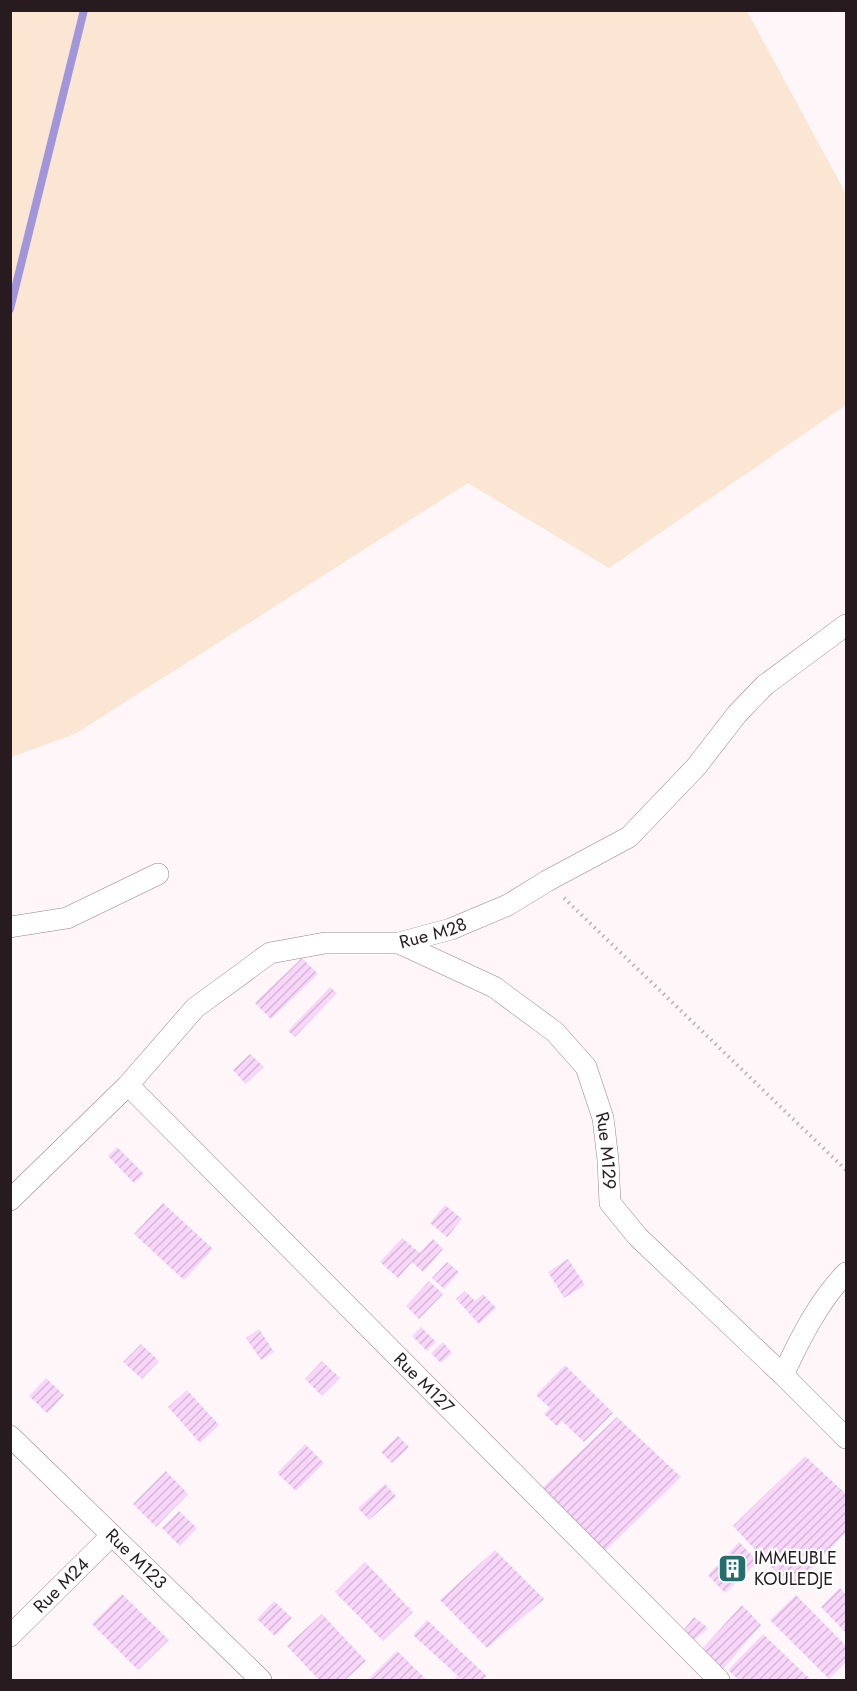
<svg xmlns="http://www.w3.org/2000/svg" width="857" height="1691" viewBox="0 0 857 1691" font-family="Jost,sans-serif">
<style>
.green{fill:#fbe5d3}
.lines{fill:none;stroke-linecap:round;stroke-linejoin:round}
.stream{stroke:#a296db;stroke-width:8}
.building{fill:url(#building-hatch)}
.street-casing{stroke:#a17e8a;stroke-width:22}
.path{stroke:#b9afb2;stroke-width:4;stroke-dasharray:1.5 4.5;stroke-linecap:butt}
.street{stroke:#fff;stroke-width:21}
.labels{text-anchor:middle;stroke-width:4.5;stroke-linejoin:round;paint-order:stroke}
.street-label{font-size:18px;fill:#281b20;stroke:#fff}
.poi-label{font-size:18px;fill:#281b20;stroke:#fff;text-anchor:start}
</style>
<defs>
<pattern id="building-hatch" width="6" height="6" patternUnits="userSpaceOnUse" patternTransform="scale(1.5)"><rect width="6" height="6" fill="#f8d6fa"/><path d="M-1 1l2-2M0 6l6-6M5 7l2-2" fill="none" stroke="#d5b7d6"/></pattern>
</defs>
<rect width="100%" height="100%" fill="#fef6f8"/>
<!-- green -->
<path class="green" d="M11 10 747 11 846 194V405L609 568 468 483 75 734 11 757Z"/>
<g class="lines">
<!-- stream -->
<path class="stream" d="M10 309 84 10"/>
</g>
<!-- building -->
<path class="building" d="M302 958 318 974 271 1019 255 1003Z
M330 987 337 993 295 1037 288 1031Z
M250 1054 264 1067 246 1084 233 1070Z
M117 1147 144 1174 134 1183 108 1156Z
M163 1203 213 1249 184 1280 134 1234Z
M445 1205 462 1219 447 1237 430 1223Z
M402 1238 420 1253 433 1239 443 1249 423 1272 412 1262 398 1278 380 1262Z
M568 1259 585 1285 564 1298 548 1272Z
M447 1262 459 1272 444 1289 432 1278Z
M429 1281 443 1294 419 1319 406 1306Z
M465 1291 475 1301 483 1294 496 1308 479 1324 456 1299Z
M421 1327 436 1342 427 1351 412 1336Z
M259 1329 274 1352 261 1360 246 1338Z
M443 1342 452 1353 441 1363 431 1353Z
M141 1344 159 1361 142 1379 123 1362Z
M322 1361 340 1378 322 1396 305 1379Z
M565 1365 613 1413 584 1442 562 1421 557 1426 544 1414 550 1408 536 1395Z
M46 1378 64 1395 47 1413 29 1396Z
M187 1390 219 1425 200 1443 168 1407Z
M617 1417 681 1477 601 1555 540 1490Z
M398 1436 409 1447 392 1463 381 1452Z
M305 1444 324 1463 296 1491 277 1473Z
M805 1456 846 1494V1532L792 1589 733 1526Z
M166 1471 188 1494 156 1527 133 1504Z
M385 1484 396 1496 369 1520 358 1508Z
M179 1511 197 1528 180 1546 162 1528Z
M739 1542 758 1562 725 1593 708 1575Z
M495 1550 544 1599 487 1648 440 1600Z
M365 1562 413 1612 383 1641 335 1592Z
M840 1588 846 1595V1633L821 1607Z
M122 1594 169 1640 138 1670 92 1624Z
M796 1595 846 1646V1662L829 1679 770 1620Z
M274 1601 292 1618 275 1636 257 1619Z
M742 1605 761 1625 723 1669 702 1649Z
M322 1614 366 1661 345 1680H319L287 1646Z
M694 1617 708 1628 692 1642 683 1631Z
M427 1620 487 1676 483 1680H454L458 1676 413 1635Z
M763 1634 811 1680H739L728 1670Z
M397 1651 427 1680H367Z"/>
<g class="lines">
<defs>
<g id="street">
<path d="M10 927 67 918 158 874"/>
<path id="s1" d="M399 943 494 987 555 1032 586 1067 603 1118 608 1160 610 1203 638 1237 783 1375 846 1438"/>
<path id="s2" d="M128 1085 719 1680"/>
<path id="s3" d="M10 1200 128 1085 195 1008 270 953 325 943H399L451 929 508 905 547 881 629 837 696 767 737 714 765 685 846 625"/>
<path d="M783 1375C800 1339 818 1302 846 1273"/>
<path id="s4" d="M10 1436 261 1680"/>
<path id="s5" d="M10 1636 112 1535"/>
</g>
</defs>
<!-- street casing -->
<use href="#street" class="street-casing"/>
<!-- path -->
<path class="path" d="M564 898 846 1170"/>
<!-- street -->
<use href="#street" class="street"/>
</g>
<!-- icons -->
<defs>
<symbol id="building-square" viewBox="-11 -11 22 22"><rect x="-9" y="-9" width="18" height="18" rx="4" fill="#236f6e" stroke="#fff"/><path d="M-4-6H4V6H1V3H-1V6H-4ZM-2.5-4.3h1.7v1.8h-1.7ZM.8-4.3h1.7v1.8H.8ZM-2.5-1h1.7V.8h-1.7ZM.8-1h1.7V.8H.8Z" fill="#fff"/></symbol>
</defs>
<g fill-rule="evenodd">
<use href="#building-square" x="716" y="1552" width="33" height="33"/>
</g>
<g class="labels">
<!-- street labels -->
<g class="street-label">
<text dy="6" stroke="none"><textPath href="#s3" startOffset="525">Rue M28</textPath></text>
<text dy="6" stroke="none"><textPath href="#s1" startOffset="314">Rue M129</textPath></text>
<text dy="6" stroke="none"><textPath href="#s2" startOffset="420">Rue M127</textPath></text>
<text dy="6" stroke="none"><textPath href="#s4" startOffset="176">Rue M123</textPath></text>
<text dy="6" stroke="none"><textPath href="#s5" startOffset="72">Rue M24</textPath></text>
</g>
<!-- poi labels -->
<g class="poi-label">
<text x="754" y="1564">IMMEUBLE<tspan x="754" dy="21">KOULEDJE</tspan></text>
</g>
</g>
<!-- border -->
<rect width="857" height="1691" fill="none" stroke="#281b20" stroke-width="24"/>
</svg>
